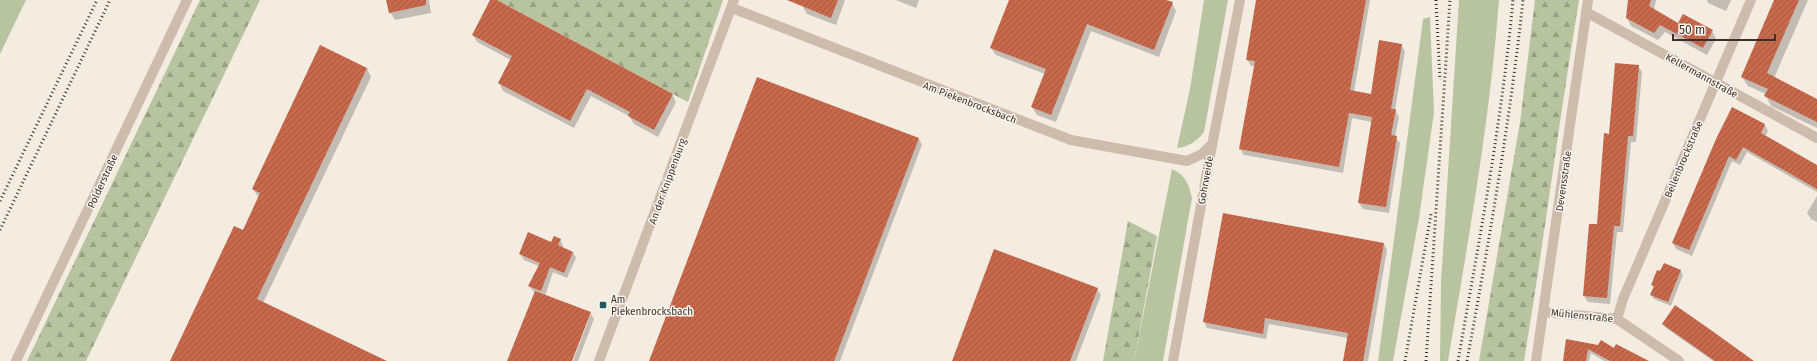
<svg xmlns="http://www.w3.org/2000/svg" width="1817" height="361" viewBox="0 0 1817 361" font-family="'Fira Sans',sans-serif">
<style>
.grass{fill:#b8c4a0}
.forest{fill:url(#forest-firs)}
.shadow{fill:#0003}
.building{fill:url(#building-hatch)}
.lines{fill:none;stroke-linecap:round;stroke-linejoin:round}
.minor{stroke:#cdbbac;stroke-width:10}
.rail{stroke:#3b302b;stroke-width:3;stroke-dasharray:1 3;stroke-linecap:butt}
.poi-dot{fill:#1f5a5e;stroke:#fbf5ee;stroke-width:1.5}
.labels{text-anchor:middle;stroke-width:3;stroke-linejoin:round;paint-order:stroke}
.street-label{font-size:10px;fill:#3b302b;stroke:#fbf5ee}
.poi-label{font-size:10px;fill:#3b302b;stroke:#fbf5ee;text-anchor:start}
</style>
<defs>
<pattern id="forest-firs" width="22" height="20" patternUnits="userSpaceOnUse"><rect width="22" height="20" fill="#b8c4a0"/><path d="M5 1l3.5 6h-7zM16 11l3.5 6h-7z" fill="#97a083"/></pattern>
<pattern id="building-hatch" width="6" height="6" patternUnits="userSpaceOnUse"><rect width="6" height="6" fill="#c8694b"/><path d="M-1 1l2-2M0 6l6-6M5 7l2-2" fill="none" stroke="#a4573f"/></pattern>
</defs>
<rect width="100%" height="100%" fill="#f4ebe1"/>
<!-- grass -->
<path class="grass" d="M0 0H26L0 54Z
M1204 0H1228L1204 132C1197 141 1189 147 1177 148L1190 89Z
M1459 0H1499C1490 121 1468 241 1448 361H1440L1441 282Z
M1430 17 1434 112 1419 218 1393 361H1378L1423 19Z
M1172 169C1186 175 1189 185 1192 198L1163 361H1134Z"/>
<!-- forest -->
<path class="forest" d="M200 0H260L86 361H27Z
M497 0H723L688 102Z
M1535 0H1579C1559 120 1544 241 1524 361H1479L1520 122Z
M1128 221 1157 236 1134 361H1103Z"/>
<!-- shadow -->
<path class="shadow" d="M387 0H429L431 13 395 20 390 12Z
M491 0H495L672 94 676 102 658 137 634 124 629 116 591 96 574 128 503 91 499 83 511 60 477 42 473 35Z
M805 0H845L836 25 807 14 803 7Z
M896 0H919L916 8Z
M1010 0H1164L1172 3 1176 11 1159 57 1091 31 1056 122 1037 115 1032 107 1045 74 996 55 991 48Z
M1257 0H1370L1354 92 1372 95 1401 45 1405 51 1395 110 1399 117 1395 137 1400 143 1389 213 1363 209 1359 203 1372 122 1352 118 1343 173 1244 155 1240 149 1255 66H1251L1247 59Z
M1630 0H1656L1654 10 1679 24 1712 31 1716 39 1707 55 1665 32 1658 40 1631 26 1627 18Z
M1707 0H1731L1726 11 1708 3Z
M1775 0H1808L1774 78 1817 111V128L1771 106 1766 96V94L1748 86 1742 77Z
M1638 66 1642 72 1636 142H1631L1623 232H1617L1610 304 1588 302 1584 296 1590 225H1598L1610 135Z
M367 68 371 77 263 303 385 361H171L243 232 259 198 253 189Z
M1732 108 1765 125 1768 131 1765 137 1817 166V192L1747 152 1740 165 1732 161 1692 256 1676 249 1673 243Z
M919 139 922 145 840 361H651Z
M1817 196V222L1811 219 1807 213Z
M560 239 563 245 562 248 573 252 576 258 567 278 553 272 545 296 590 313 594 319 578 361H573L590 316H588L571 361H508L535 293 529 286 539 266 524 260 520 254Z
M1384 244 1387 250 1368 361H1344L1348 338 1269 324 1266 339 1207 328 1204 322Z
M1664 264 1681 271 1683 275 1671 306 1654 299 1651 295 1654 288 1652 285Z
M1097 289 1101 295 1076 361H953Z
M1663 324 1753 361H1713L1666 328Z
M1567 341 1615 349 1644 361H1604L1591 353 1589 361H1564Z"/>
<!-- building -->
<path class="building" d="M386 0H426V5L389 13Z
M490 0H497L673 94 654 130 628 116 630 112 587 89 570 121 498 83 512 56 472 35Z
M787 0H838L831 18Z
M1009 0H1166L1173 2 1154 50 1087 24 1051 115 1031 107 1046 69 990 48Z
M1256 0H1366L1350 90 1371 94 1379 40 1402 44 1391 109H1396L1391 135 1397 136 1386 207 1358 203 1372 117 1349 113 1339 167 1239 149 1255 61 1246 60Z
M1628 0H1651L1649 6 1678 23 1683 14 1713 30 1703 48 1660 25 1654 33 1626 18Z
M1774 0H1799L1767 73 1817 99V122L1764 96 1768 89 1741 77Z
M320 45 367 68 257 299 387 361H170L234 226 243 230 260 193 252 189Z
M1615 63 1639 65 1633 136H1628L1620 226H1614L1607 298 1583 296 1589 224H1597L1604 133 1609 134Z
M757 77 919 138 834 361H649Z
M1732 107 1765 124 1761 133 1817 165V189L1743 147 1736 160 1729 156 1689 250 1672 243 1716 139Z
M1223 213 1384 243 1363 361H1343L1348 333 1265 318 1263 334 1203 322Z
M528 232 551 242 554 236 561 239 558 245 573 252 564 273 550 267 541 291 528 286 540 263 519 254Z
M994 249 1098 288 1070 361H952Z
M1664 263 1681 270 1668 302 1650 295 1654 286 1651 285 1657 270 1660 271Z
M535 291 591 312 572 361H507Z
M1675 305 1708 328 1754 361H1715L1662 324Z
M1566 339 1598 345 1601 340 1614 348 1616 344 1649 361H1610L1588 349 1586 361H1563Z"/>
<g class="lines">
<!-- minor -->
<path class="minor" d="M732 8 1071 140 1187 161 1202 154 1212 144
M1586 12 1817 138
M1544 312 1617 319 1679 361
M1617 319 1623 299 1751 0
M16 361 187 0
M599 361 734 0
M1173 361 1209 161 1240 0
M1536 361 1588 0"/>
<!-- rail -->
<path class="rail" d="M1436 0 1440 80
M0 201 97 0
M0 230 110 0
M1405 361 1431 214
M1426 361 1450 0
M1458 361C1479 241 1502 121 1513 0
M1467 361C1489 241 1510 121 1523 0"/>
</g>
<!-- markers -->
<rect class="poi-dot" x="599" y="301" width="8" height="8" rx="2"/>
<g class="labels">
<!-- street labels -->
<g class="street-label">
<text transform="translate(1702 75) rotate(29)" y="4">Kellermannstraße</text>
<text transform="translate(970 102) rotate(21)" y="4">Am Piekenbrocksbach</text>
<text transform="translate(1683 159) rotate(-67)" y="4">Bellenbrockstraße</text>
<text transform="translate(1205 180) rotate(-80)" y="4">Gohrweide</text>
<text transform="translate(102 181) rotate(-65)" y="4">Polderstraße</text>
<text transform="translate(667 181) rotate(-70)" y="4">An der Knippenburg</text>
<text transform="translate(1563 181) rotate(-82)" y="4">Devensstraße</text>
<text transform="translate(1582 315) rotate(6)" y="4">Mühlenstraße</text>
</g>
<!-- poi labels -->
<g class="poi-label">
<text x="611" y="303">Am<tspan x="611" dy="12">Piekenbrocksbach</tspan></text>
</g>
</g>
<!-- scale -->
<path d="M1673 34v6h102v-6" fill="none" stroke="#3b302b" stroke-width="2"/>
<text x="1679" y="34" font-size="12" fill="#3b302b" stroke="#fbf5ee" stroke-width="3" paint-order="stroke">50 m</text>
</svg>
